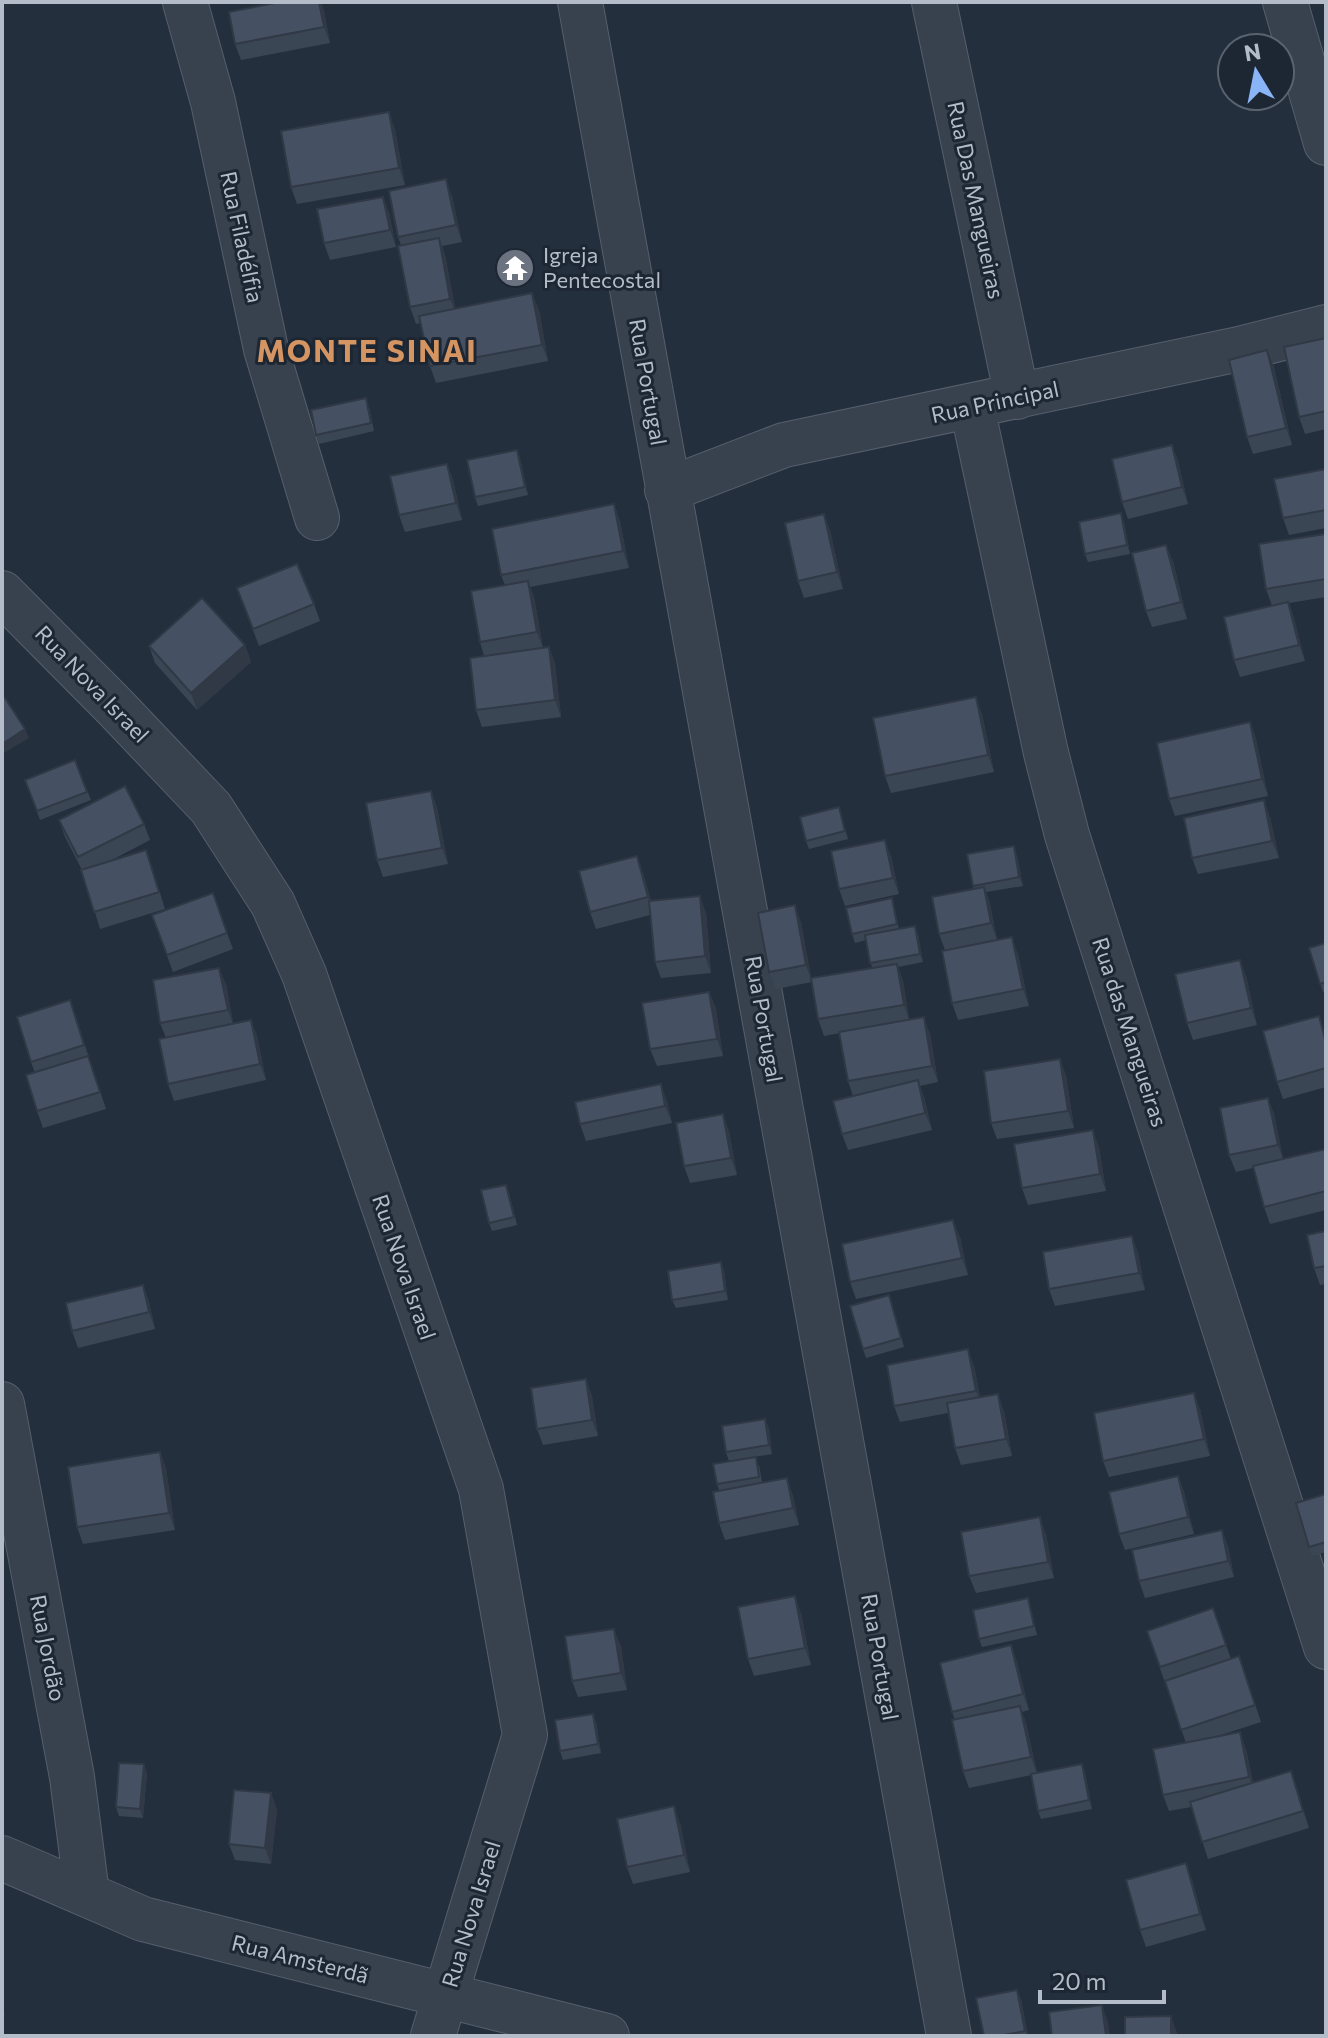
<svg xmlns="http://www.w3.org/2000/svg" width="1328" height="2038" viewBox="0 0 1328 2038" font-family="Commissioner,sans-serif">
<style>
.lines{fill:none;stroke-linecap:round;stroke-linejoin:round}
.street-casing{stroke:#565f6c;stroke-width:46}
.street{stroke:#38414e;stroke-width:44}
.wall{fill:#3b4654}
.shaded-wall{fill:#303945}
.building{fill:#455162;stroke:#303945;stroke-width:2}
.labels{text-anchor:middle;stroke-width:6;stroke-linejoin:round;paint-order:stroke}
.street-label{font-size:22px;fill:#b4bcc9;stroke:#1d2633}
.poi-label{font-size:22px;fill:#b4bcc9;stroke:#1d2633;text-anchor:start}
.district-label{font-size:30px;font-weight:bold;letter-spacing:2px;fill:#d59563;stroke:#1d2633}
</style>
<rect width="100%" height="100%" fill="#242f3e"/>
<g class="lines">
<defs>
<path id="street" d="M185 2 213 102 266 349 317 518
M580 2 949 2036
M934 2 1017 397
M1285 2 1326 143
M972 407 1046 753 1067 835 1326 1647
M667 490 784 445 1239 349 1326 327
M2 593 116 708 211 808 273 904 304 974 481 1489 525 1735 433 2036
M2 1404 72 1777 87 1894
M2 1858 143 1919 607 2036"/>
</defs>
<!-- street casing -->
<use href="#street" class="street-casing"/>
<!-- street -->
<use href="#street" class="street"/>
</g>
<!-- wall -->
<path class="wall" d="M280 2H321L324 11 330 43 241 60 235 44Z
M395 129 405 185 297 204 291 187Z
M452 196 462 242 442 246 445 255 455 308 539 310 548 361 436 383 430 366 421 323 416 324 410 307 401 245 398 237Z
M389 213 396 247 330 260 324 243Z
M1326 338V429L1305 434 1299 417Z
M1267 350 1274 367 1292 445 1253 454 1247 437Z
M369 407 374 431 319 444 316 435Z
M1172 445 1178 461 1188 504 1128 519 1122 502Z
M517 450 520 458 528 495 478 506 475 497Z
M447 464 453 480 462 520 405 532 399 515Z
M1326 469V528L1289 535 1283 518Z
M614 504 620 521 629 568 530 587 534 597 543 648 549 647 555 664 561 717 482 727 476 710 484 656 480 642 505 585 501 575Z
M1124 522 1130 554 1088 562 1085 554Z
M830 530 843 589 804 598 798 581Z
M1326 534V597L1289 603 1294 618 1305 661 1240 677 1234 660 1272 606 1266 589Z
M1173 561 1187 619 1152 627 1146 611Z
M237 588 314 604 320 621 259 646Z
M245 645 251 662 197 710 155 663 149 646Z
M982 714 994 772 891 793 885 776Z
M1250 722 1256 739 1268 796 1175 816 1169 799Z
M75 760 91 800 40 820 25 780Z
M431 791 437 808 448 864 383 877 377 860Z
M839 807 848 839 809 849 806 841Z
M1270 817 1279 858 1198 874 1192 858Z
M59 820 144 824 150 840 108 862 152 867 165 909 100 929 82 870 65 837Z
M1017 855 1023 886 986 892 990 904 997 940 1018 954 1029 1006 958 1020 952 1003 945 950 939 934 974 889 973 886Z
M891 856 899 894 845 906 839 889Z
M643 873 651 901 706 913 711 973 661 978 655 962 650 915 596 929 590 912Z
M892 898 899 929 915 926 918 934 923 962 898 967 903 981 909 1020 930 1034 938 1082 920 1086 924 1097 932 1130 848 1150 842 1134 853 1096 848 1081 840 1033 824 1036 818 1019 812 982 776 989 769 972 801 922 811 978 872 968 866 940 855 943 852 934Z
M152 915 227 933 233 949 173 972Z
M1326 943V991L1323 992 1309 948Z
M1246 976 1257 1025 1193 1040 1187 1023Z
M226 984 233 1023 251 1020 257 1036 266 1080 174 1101 168 1084 166 1038 160 1023Z
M709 992 716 1009 723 1056 657 1066 650 1049Z
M1319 1016 1326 1037V1087L1283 1099 1277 1082Z
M76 1017 106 1109 43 1128 37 1111 35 1073 31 1062Z
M1060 1059 1066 1076 1074 1128 997 1139 991 1123Z
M1268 1098 1274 1114 1283 1159 1326 1149V1210L1270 1224 1264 1207 1253 1168 1236 1172 1229 1155Z
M667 1101 672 1123 586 1141 580 1124Z
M729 1131 737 1175 690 1183 684 1166Z
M1099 1147 1106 1191 1028 1205 1022 1188Z
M509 1193 517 1225 492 1231 489 1223Z
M1326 1231V1284L1320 1285 1314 1268Z
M1132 1236 1138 1253 1145 1290 1055 1306 1049 1289Z
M960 1237 968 1275 856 1299 850 1282Z
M721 1262 724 1271 728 1300 676 1308 672 1300Z
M143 1285 149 1302 155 1329 78 1348 72 1331Z
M892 1304 904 1347 866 1358 863 1349Z
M974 1366 980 1397 1004 1411 1012 1456 961 1465 955 1448 948 1413 900 1422 894 1406Z
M586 1379 592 1396 598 1436 543 1445 537 1429Z
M1200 1409 1210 1456 1109 1477 1103 1461Z
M769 1428 772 1454 729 1461 726 1452Z
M160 1452 166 1469 175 1530 83 1544 77 1527Z
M759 1465 762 1482 793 1495 799 1525 725 1540 719 1523V1490L717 1484Z
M1178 1476 1184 1492 1194 1534 1125 1550 1119 1534Z
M1326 1494V1552L1312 1556 1309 1547Z
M1046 1534 1054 1578 976 1593 969 1576Z
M1228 1546 1234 1577 1145 1598 1139 1581Z
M1028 1598 1037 1635 982 1647 979 1639Z
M1213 1608 1231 1659 1239 1656 1261 1722 1218 1736 1246 1749 1253 1783 1297 1788 1309 1828 1208 1859 1191 1807 1169 1811 1163 1795 1186 1743 1147 1631Z
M801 1613 811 1665 754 1676 748 1659Z
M1011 1645 1017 1662 1029 1710 1022 1712 1026 1723 1037 1773 1082 1764 1085 1772 1092 1809 1041 1819 1038 1811 1031 1775 969 1788 963 1771 955 1720 952 1712Z
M621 1646 627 1690 578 1697 572 1681Z
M596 1722 601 1753 563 1760 560 1751Z
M147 1773 143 1818 119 1816 116 1807Z
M271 1793 277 1810 271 1864 235 1860 229 1844Z
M680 1823 690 1872 633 1884 627 1867Z
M1186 1863 1192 1880 1206 1930 1146 1947 1140 1930Z
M1021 1999 1028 2036H984Z"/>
<!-- shaded-wall -->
<path class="shaded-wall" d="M319 2H321L324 11 330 43 324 27Z
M389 112 395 129 405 185 399 168Z
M446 179 452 196 462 242 456 225Z
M383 197 389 213 396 247 390 230Z
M439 238 445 255 457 316 450 299Z
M532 293 539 310 548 361 542 345Z
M1267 350 1274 367 1292 445 1286 428Z
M1172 445 1178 461 1188 504 1182 487Z
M517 450 520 458 528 495 525 487Z
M447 464 453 480 462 520 456 503Z
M614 504 620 521 629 568 623 551Z
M1121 513 1124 522 1130 554 1127 545Z
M824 514 830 530 843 589 837 572Z
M1166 545 1173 561 1187 619 1181 602Z
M528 581 534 597 543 648 537 632Z
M1288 602 1294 618 1305 661 1299 645Z
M245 645 251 662 197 710 191 693Z
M549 647 555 664 561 717 555 700Z
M976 697 982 714 994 772 988 755Z
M1250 722 1256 739 1268 796 1262 779Z
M25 729 29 738 2 754V744Z
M431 791 437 808 448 864 442 848Z
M1264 800 1270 817 1279 858 1272 841Z
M885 840 891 856 899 894 893 878Z
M1014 846 1017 855 1023 886 1019 877Z
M637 856 643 873 654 914 648 897Z
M984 887 990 904 997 940 991 923Z
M700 896 706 913 711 973 705 956Z
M795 905 801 922 812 982 806 965Z
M915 926 918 934 923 962 920 954Z
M1012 937 1018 954 1029 1006 1023 989Z
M1240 960 1246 976 1257 1025 1251 1008Z
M897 964 903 981 910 1022 904 1005Z
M219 968 226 984 234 1027 228 1010Z
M709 992 716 1009 723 1056 717 1039Z
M70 1000 76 1017 90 1062 84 1045Z
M924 1017 930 1034 938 1082 932 1066Z
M251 1020 257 1036 266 1080 260 1064Z
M1060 1059 1066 1076 1074 1128 1068 1111Z
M918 1080 924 1097 932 1130 925 1113Z
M661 1084 667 1101 672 1123 665 1106Z
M1268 1098 1274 1114 1284 1162 1278 1145Z
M723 1114 729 1131 737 1175 731 1158Z
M1093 1130 1099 1147 1106 1191 1100 1174Z
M953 1220 960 1237 968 1275 962 1258Z
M1132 1236 1138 1253 1145 1290 1139 1273Z
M721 1262 724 1271 728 1300 725 1291Z
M143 1285 149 1302 155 1329 149 1312Z
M968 1349 974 1366 982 1407 976 1391Z
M586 1379 592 1396 598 1436 592 1420Z
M1194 1393 1200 1409 1210 1456 1204 1439Z
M998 1394 1004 1411 1012 1456 1006 1439Z
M765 1419 769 1428 772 1454 769 1445Z
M160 1452 166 1469 175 1530 169 1513Z
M1178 1476 1184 1492 1194 1534 1188 1517Z
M787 1478 793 1495 799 1525 793 1508Z
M1040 1517 1046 1534 1054 1578 1048 1562Z
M1222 1530 1228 1546 1234 1577 1228 1561Z
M795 1596 801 1613 811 1665 805 1648Z
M614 1629 621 1646 627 1690 621 1673Z
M1011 1645 1017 1662 1029 1710 1023 1694Z
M1020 1706 1026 1723 1037 1774 1031 1757Z
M593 1714 596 1722 601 1753 598 1744Z
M1240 1732 1246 1749 1255 1794 1249 1777Z
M144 1764 147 1773 143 1818 140 1809Z
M1082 1764 1085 1772 1092 1809 1089 1800Z
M1291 1771 1297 1788 1309 1828 1303 1811Z
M271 1793 277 1810 271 1864 265 1848Z
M674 1806 680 1823 690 1872 684 1855Z
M1186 1863 1192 1880 1206 1930 1200 1914Z
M1017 1990 1021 1999 1028 2036 1025 2031Z
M1102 2005 1108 2022 1110 2036H1106Z
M2 2008 5 2015 2 2026Z
M1171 2016 1177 2033V2036H1171Z"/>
<!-- building -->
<path class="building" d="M280 2H319L324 27 235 44 229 12Z
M389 112 399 168 291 187 281 131Z
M446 179 456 225 398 237 389 191Z
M383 197 390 230 324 243 317 209Z
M439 238 450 299 410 307 398 246Z
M532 293 542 345 430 366 419 316Z
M1326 338V411L1299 417 1284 347Z
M1267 350 1286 428 1247 437 1229 360Z
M366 398 371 423 316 435 311 410Z
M1172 445 1182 487 1122 502 1112 459Z
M517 450 525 487 475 497 467 460Z
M447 464 456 503 399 515 390 476Z
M1326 469V510L1283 518 1274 479Z
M614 504 623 551 501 575 492 529Z
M1121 513 1127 545 1085 554 1079 522Z
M824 514 837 572 798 581 785 523Z
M1326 534V579L1266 589 1259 544Z
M1166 545 1181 602 1146 611 1132 553Z
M297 564 314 604 253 629 237 588Z
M528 581 537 632 480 642 471 591Z
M202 598 245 645 191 693 149 646Z
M1288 602 1299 645 1234 660 1224 617Z
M549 647 555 700 476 710 470 658Z
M976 697 988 755 885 776 873 718Z
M5 698 25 729 2 744V700Z
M1250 722 1262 779 1169 799 1157 743Z
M75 760 87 792 37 811 25 780Z
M125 786 144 824 78 857 59 820Z
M431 791 442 848 377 860 366 803Z
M1264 800 1272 841 1192 858 1184 818Z
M839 807 845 831 806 841 800 817Z
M885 840 893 878 839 889 831 851Z
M1014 846 1019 877 973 886 967 854Z
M146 850 159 892 94 912 81 870Z
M637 856 648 897 590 912 579 871Z
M984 887 991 923 939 934 932 897Z
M213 893 227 933 167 955 152 915Z
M700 896 705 956 655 962 649 901Z
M892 898 897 924 852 934 846 908Z
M795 905 806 965 769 972 758 913Z
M915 926 920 954 870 963 865 935Z
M1012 937 1023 989 952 1003 942 951Z
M1326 943V982L1320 984 1309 948Z
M1240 960 1251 1008 1187 1023 1175 974Z
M897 964 904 1005 818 1019 811 978Z
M219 968 228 1010 160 1023 153 980Z
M709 992 717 1039 650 1049 642 1003Z
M70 1000 84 1045 31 1062 17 1017Z
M1319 1016 1326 1043V1068L1277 1082 1263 1031Z
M924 1017 932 1066 848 1081 839 1032Z
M251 1020 260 1064 168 1084 159 1039Z
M88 1056 100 1092 37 1111 26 1075Z
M1060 1059 1068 1111 991 1123 984 1071Z
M918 1080 925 1113 842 1134 833 1101Z
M661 1084 665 1106 580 1124 575 1102Z
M1268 1098 1278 1145 1229 1155 1220 1108Z
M723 1114 731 1158 684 1166 676 1123Z
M1093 1130 1100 1174 1022 1188 1014 1144Z
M1326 1149V1191L1264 1207 1253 1166Z
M506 1185 514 1217 489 1223 481 1190Z
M953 1220 962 1258 850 1282 842 1244Z
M1326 1231V1266L1314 1268 1307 1235Z
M1132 1236 1139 1273 1049 1289 1043 1252Z
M721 1262 725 1291 672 1300 668 1271Z
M143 1285 149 1312 72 1331 66 1303Z
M889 1295 901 1338 863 1349 850 1306Z
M968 1349 976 1391 894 1406 887 1365Z
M586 1379 592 1420 537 1429 531 1388Z
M1194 1393 1204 1439 1103 1461 1094 1413Z
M998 1394 1006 1439 955 1448 947 1403Z
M765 1419 769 1445 726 1452 722 1426Z
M160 1452 169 1513 77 1527 68 1467Z
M756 1457 759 1477 717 1484 713 1464Z
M1178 1476 1188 1517 1119 1534 1109 1492Z
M787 1478 793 1508 719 1523 713 1492Z
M1326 1494V1542L1309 1547 1296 1503Z
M1040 1517 1048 1562 969 1576 961 1532Z
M1222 1530 1228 1561 1139 1581 1132 1550Z
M795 1596 805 1648 748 1659 738 1607Z
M1028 1598 1034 1626 979 1639 973 1610Z
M1213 1608 1226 1645 1160 1667 1147 1631Z
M614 1629 621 1673 572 1681 565 1636Z
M1011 1645 1023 1694 952 1712 940 1663Z
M1239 1656 1255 1705 1181 1730 1165 1681Z
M1020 1706 1031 1757 963 1771 952 1720Z
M593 1714 598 1744 560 1751 555 1720Z
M1240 1732 1249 1777 1163 1795 1153 1749Z
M119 1763 144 1764 140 1809 116 1807Z
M1082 1764 1089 1800 1038 1811 1031 1774Z
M1291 1771 1303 1811 1202 1842 1190 1802Z
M234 1790 271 1793 265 1848 229 1844Z
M674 1806 684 1855 627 1867 617 1819Z
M1186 1863 1200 1914 1140 1930 1126 1880Z
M1017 1990 1025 2031 999 2036H984L976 1998Z
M1102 2005 1106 2036H1052L1049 2012Z
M1171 2016V2036H1125V2017Z"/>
<!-- icons -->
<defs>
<symbol id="temple-disc" viewBox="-11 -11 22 22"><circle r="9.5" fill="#6b7280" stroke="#1d2633"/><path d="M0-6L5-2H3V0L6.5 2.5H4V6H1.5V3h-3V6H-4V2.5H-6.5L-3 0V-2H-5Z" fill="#fff"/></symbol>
</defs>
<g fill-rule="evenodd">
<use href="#temple-disc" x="493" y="246" width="44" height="44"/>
</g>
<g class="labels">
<!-- street labels -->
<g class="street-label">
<text transform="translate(976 200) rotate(78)" y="8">Rua Das Mangueiras</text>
<text transform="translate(242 237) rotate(78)" y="8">Rua Filadélfia</text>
<text transform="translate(648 382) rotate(80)" y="8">Rua Portugal</text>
<text transform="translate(995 402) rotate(-12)" y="8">Rua Principal</text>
<text transform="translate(92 684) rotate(46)" y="8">Rua Nova Israel</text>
<text transform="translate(764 1019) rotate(80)" y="8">Rua Portugal</text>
<text transform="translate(1130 1032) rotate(72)" y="8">Rua das Mangueiras</text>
<text transform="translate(404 1267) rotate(71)" y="8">Rua Nova Israel</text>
<text transform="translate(48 1648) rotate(79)" y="8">Rua Jordão</text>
<text transform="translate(880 1657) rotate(80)" y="8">Rua Portugal</text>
<text transform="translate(471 1914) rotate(-73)" y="8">Rua Nova Israel</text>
<text transform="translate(300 1959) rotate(14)" y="8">Rua Amsterdã</text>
</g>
<!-- poi labels -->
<g class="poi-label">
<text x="543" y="263">Igreja<tspan x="543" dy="25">Pentecostal</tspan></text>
</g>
<!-- district labels -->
<g class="district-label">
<text x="367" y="362">MONTE SINAI</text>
</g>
</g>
<!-- border -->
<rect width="1328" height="2038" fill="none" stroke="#b4bcc9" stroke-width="8"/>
<!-- north arrow -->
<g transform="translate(1256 72) rotate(350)"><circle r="38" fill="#1d2633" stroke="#59626f" stroke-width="2"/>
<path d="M0-6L14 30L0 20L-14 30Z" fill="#8ab4f8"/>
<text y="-12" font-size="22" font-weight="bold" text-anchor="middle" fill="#b4bcc9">N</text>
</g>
<!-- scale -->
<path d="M1040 1990v12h124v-12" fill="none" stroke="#b4bcc9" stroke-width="4"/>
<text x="1052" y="1990" font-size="24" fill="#b4bcc9" stroke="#1d2633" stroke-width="6" paint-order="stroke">20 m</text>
</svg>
